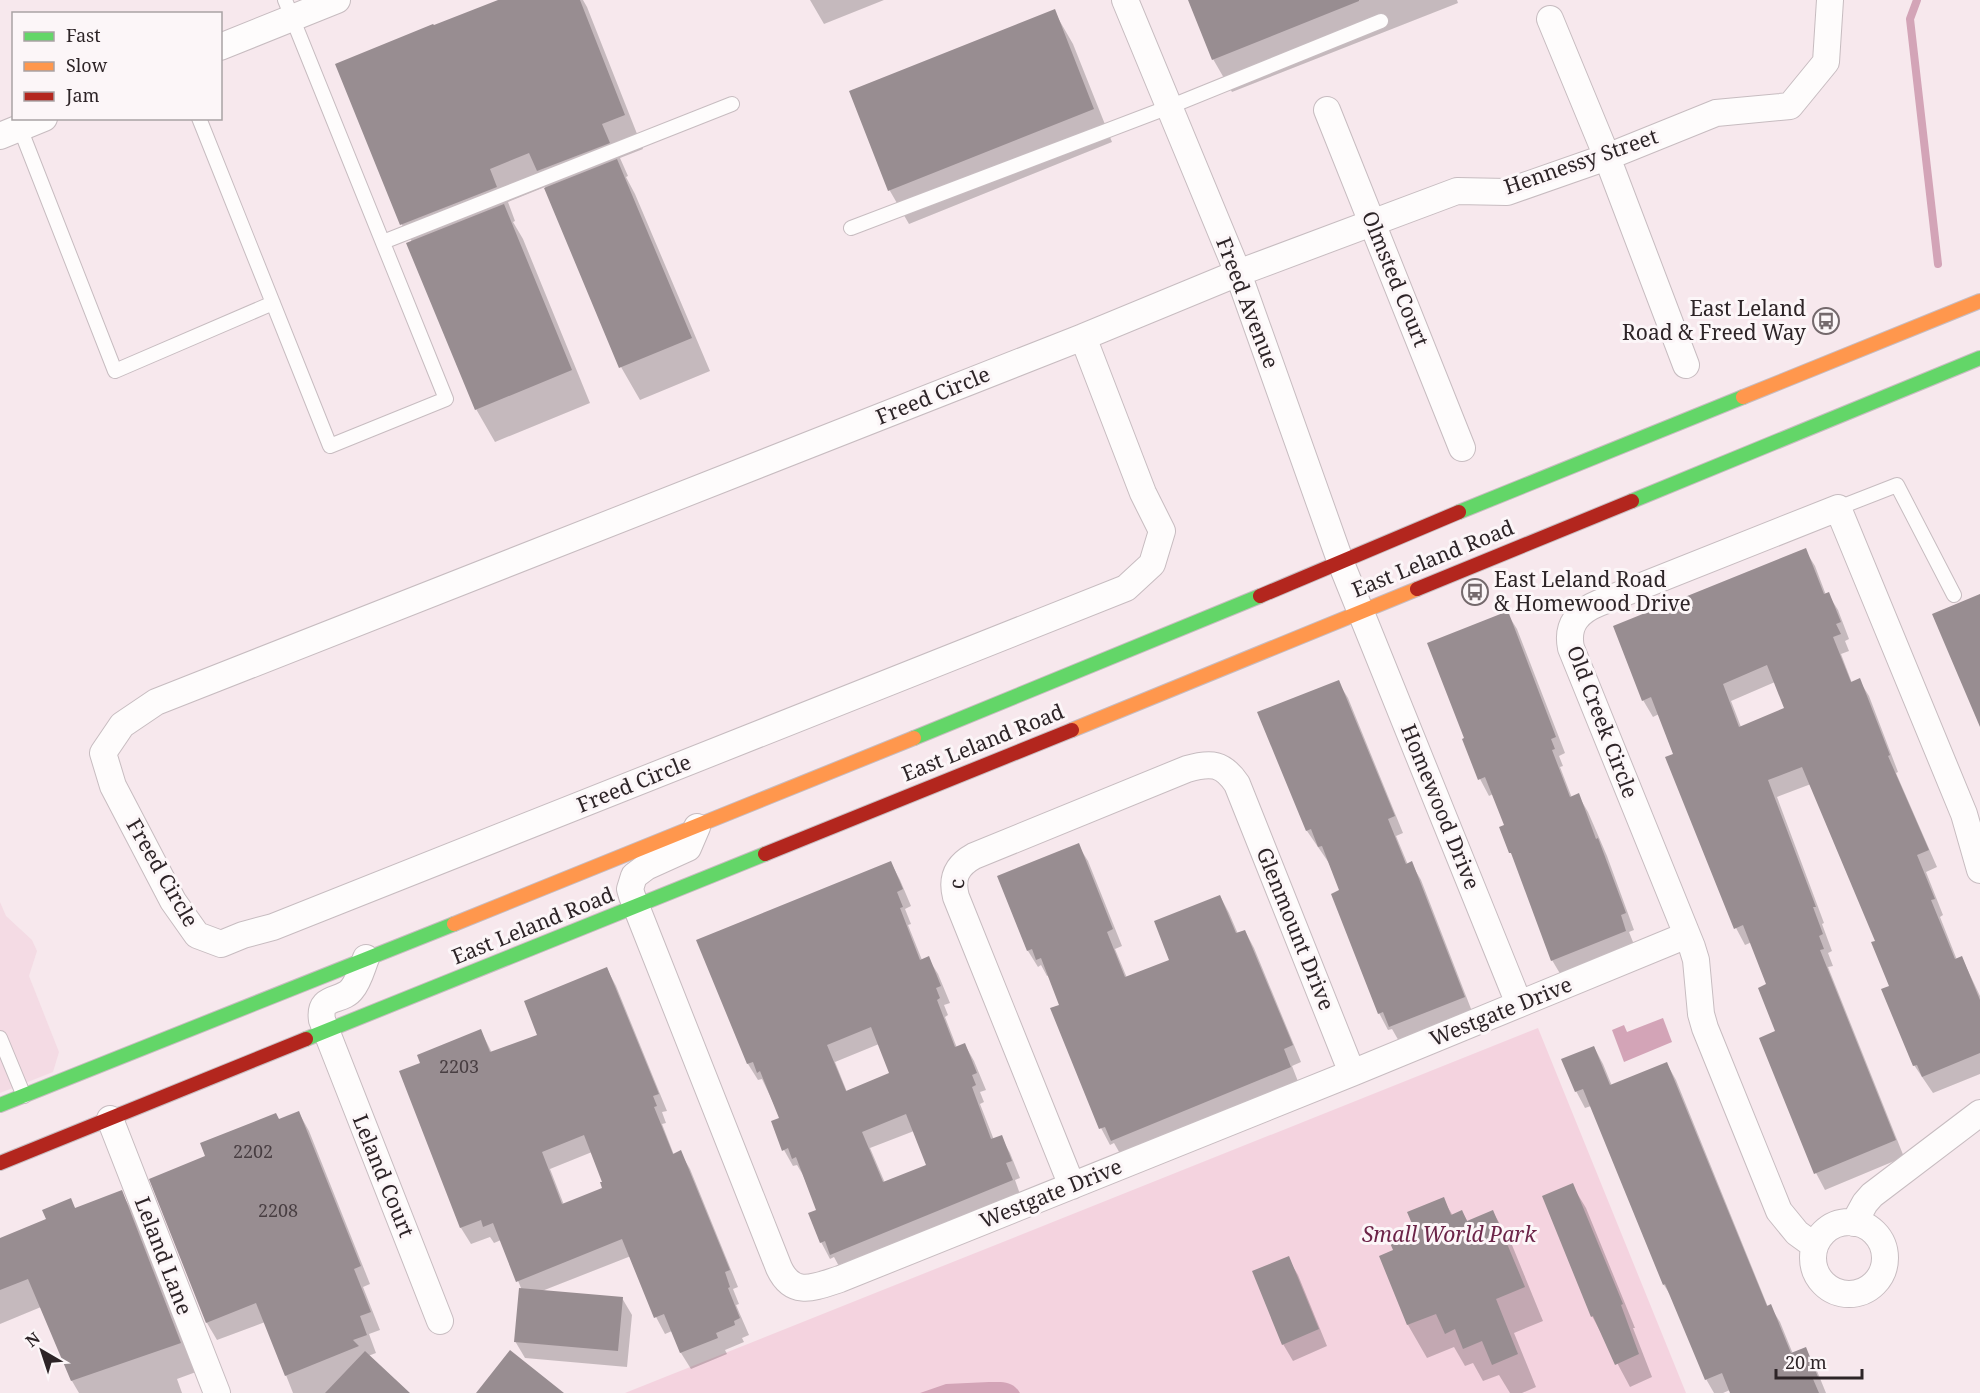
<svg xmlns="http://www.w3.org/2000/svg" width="1980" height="1393" viewBox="0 0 1980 1393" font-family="'Noto Serif',serif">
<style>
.built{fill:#f4dbe4}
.green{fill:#f4d3df}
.water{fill:#d3a4b7}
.shadow{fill:#0003;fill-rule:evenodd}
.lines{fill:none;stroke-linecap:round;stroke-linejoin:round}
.stream{stroke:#d3a4b7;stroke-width:8}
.building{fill:#988d91;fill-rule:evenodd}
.lane-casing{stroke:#c7bcc0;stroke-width:16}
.street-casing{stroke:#c7bcc0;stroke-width:28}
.fast-casing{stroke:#c7bcc0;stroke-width:16}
.slow-casing{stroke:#c7bcc0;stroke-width:16}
.jam-casing{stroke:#c7bcc0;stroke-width:16}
.lane{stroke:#fefcfc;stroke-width:14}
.street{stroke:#fefcfc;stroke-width:26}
.fast{stroke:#63d668;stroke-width:14}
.slow{stroke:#ff974d;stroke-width:14}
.jam{stroke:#b3261e;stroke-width:14}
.labels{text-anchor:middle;stroke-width:6;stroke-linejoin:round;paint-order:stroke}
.number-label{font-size:18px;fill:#483e42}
.street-label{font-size:21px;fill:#2d2427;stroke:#fcf6f8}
.poi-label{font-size:21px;fill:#2d2427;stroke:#fcf6f8;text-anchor:end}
.park-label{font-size:21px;font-style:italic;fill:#6c2448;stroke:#fcf6f8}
</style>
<rect width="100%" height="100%" fill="#f7e8ed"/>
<!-- built -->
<path class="built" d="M0 902 6 916 32 940 37 951 29 976 59 1052 53 1072 0 1093Z"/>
<!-- green -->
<path class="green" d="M1538 1028 1686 1393H625Z"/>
<!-- water -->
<path class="water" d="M1663 1018 1672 1042 1624 1062 1612 1030 1624 1025 1627 1032Z
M989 1382C1002 1382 1012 1380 1020 1393H920L946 1384Z"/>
<!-- shadow -->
<path class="shadow" d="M502 0H583L587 7 643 149 620 158 628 176 626 177 635 194 710 371 640 400 621 367 545 187 508 202 515 221 513 222 523 239 590 403 495 442 476 409 412 242 402 225 337 65Z
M810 0H884L824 24Z
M1190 0H1457L1458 3 1232 92 1213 59Z
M1054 11 1073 44 1112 142 909 224 890 191 851 92Z
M1805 550 1815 566 1826 595 1828 594 1838 610 1849 639 1845 641 1849 651 1841 654 1852 683 1859 680 1869 696 1898 772 1896 773 1937 867 1926 872 1943 915 1940 917 1957 960 1962 958 1980 996V1074L1933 1093 1914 1065 1877 942 1811 784 1777 797 1824 923 1822 924 1832 951 1828 953 1833 966 1828 967 1904 1157 1825 1190 1816 1173 1777 1032 1768 985 1752 942 1745 945 1736 928 1659 714 1653 717 1643 700ZM1775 682 1786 709 1741 727 1731 701Z
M1507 613 1517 629 1565 753 1559 756 1563 766 1560 767 1572 798 1578 795 1588 812 1607 856 1634 930 1629 932 1635 947 1562 977 1552 960 1516 861 1511 853 1506 826 1493 794 1489 796 1480 779Z
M1338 682 1348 698 1403 833 1396 836 1408 865 1411 863 1421 880 1473 1014 1400 1043 1392 1029 1388 1030 1379 1013 1341 891 1329 863 1307 831 1259 713Z
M1078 845 1088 861 1122 946 1115 949 1127 978 1171 961 1220 896 1229 913 1238 934 1245 931 1254 948 1301 1062 1292 1066 1299 1084 1122 1157 1114 1143 1110 1145 1101 1128 1061 1005 1049 975 1047 976 1041 965 1038 967 1028 951 999 877Z
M891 863 900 880 911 906 905 909 911 924 908 925 922 960 928 958 938 974 950 1003 944 1005 948 1015 945 1017 957 1048 965 1045 974 1061 986 1090 980 1092 984 1102 980 1104 994 1140 1001 1137 1010 1153 1020 1178 1015 1180 1021 1197 841 1270 834 1257 830 1259 821 1242 818 1211 803 1175 797 1165 793 1166 784 1150 781 1119 762 1079 758 1080 748 1064 698 941ZM879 1044 891 1074 847 1092 835 1062ZM914 1131 928 1165 885 1183 870 1148Z
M607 969 616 986 667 1111 662 1112 666 1123 662 1124 674 1155 680 1152 690 1169 738 1287 733 1289 739 1304 736 1305 749 1335 742 1338 744 1342 725 1350 727 1354 691 1369 681 1353 672 1331 665 1334 656 1317 631 1256 542 1291 622 1298 632 1315 627 1367 525 1358 515 1341 521 1288 501 1240 494 1243 490 1237 471 1244 461 1228 401 1072 422 1064 481 1031 492 1053 539 1035ZM592 1152 604 1182V1189L564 1205 550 1169Z
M1594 1047 1603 1064 1612 1086 1667 1064 1676 1080 1768 1307 1770 1306 1780 1322 1793 1354 1805 1349 1815 1366 1826 1393H1732L1730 1390 1723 1393H1714L1706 1379 1674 1301 1664 1285 1591 1106 1585 1108 1576 1091Z
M299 1113 309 1131 370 1284 363 1287 380 1330 369 1334 376 1353 368 1356 406 1393H293L265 1322 217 1340 207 1323V1156Z
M1572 1185 1586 1208 1635 1328H1633L1652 1377 1630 1387 1592 1316Z
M121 1192 137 1219 196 1372 177 1379 182 1393H79L72 1381 41 1307 0 1324V1244L48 1220 70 1199 76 1210Z
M1443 1199 1453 1216 1462 1212 1468 1222 1493 1212 1512 1245 1543 1321 1514 1333 1536 1387 1522 1393H1510L1499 1375 1483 1381 1473 1363 1465 1366 1454 1347 1427 1358 1408 1325 1381 1257 1395 1251 1415 1227Z
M1288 1258 1298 1275 1327 1346 1293 1361 1283 1344Z"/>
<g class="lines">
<!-- stream -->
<path class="stream" d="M1917 0 1910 19 1938 264"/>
</g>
<!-- building -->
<path class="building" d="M498 0H580L625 115 602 124 610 143 537 171 529 153 490 169 497 187 400 225 335 64 433 24 434 25Z
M1188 0H1359V1L1212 60Z
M1055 9 1094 109 888 191 849 91Z
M617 159 692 338 619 368 544 188Z
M504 204 572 370 475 410 406 243Z
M1806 548 1824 594 1829 592 1841 622 1836 624 1841 634 1833 637 1851 682 1860 678 1890 755 1888 756 1929 850 1917 855 1935 899 1931 900 1955 959 1962 956 1980 1000V1053L1922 1077 1917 1065 1913 1066 1881 989 1889 986 1871 942 1875 941 1802 767 1768 780 1816 907H1813L1823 934 1819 936 1824 949 1820 950 1896 1140 1814 1174 1759 1038 1775 1031 1758 988 1766 984 1743 925 1734 929 1665 757 1673 754 1651 697 1642 701 1613 626ZM1767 665 1784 708 1739 727 1723 684Z
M1980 594V727L1932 614Z
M1508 611 1556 737 1551 739 1555 749 1552 750 1570 797 1579 793 1596 839 1598 838 1626 913 1621 915 1626 931 1551 961 1511 853H1509L1499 827 1504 825 1485 777 1478 780 1462 739 1464 738 1427 643Z
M1339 680 1395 816 1388 819 1406 864 1412 861 1465 997 1389 1027 1383 1012 1378 1014 1331 894 1339 890 1322 846 1318 847 1311 829 1306 831 1257 712Z
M1079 843 1113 929 1107 932 1125 977 1169 960 1154 921 1220 895 1236 933 1245 930 1293 1045 1284 1049 1291 1067 1111 1141 1105 1127 1099 1129 1050 1008 1059 1005 1041 958 1036 960 1032 949 1027 951 997 876Z
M891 861 903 889 897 892 903 907 900 908 920 960 929 956 941 986 936 988 940 998 937 1000 955 1047 965 1043 977 1073 972 1075 976 1085 972 1087 991 1139 1002 1135 1012 1161 1006 1163 1013 1180 830 1255 825 1241 820 1243 808 1213 816 1210 796 1157 792 1159 788 1148 782 1151 771 1121 779 1118 760 1071 757 1073 753 1062 747 1064 696 940ZM871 1027 889 1073 846 1091 827 1045ZM906 1114 926 1165 883 1182 862 1132Z
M607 967 659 1094 653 1096 657 1106 654 1107 673 1154 681 1150 730 1270 725 1272 730 1287 728 1288 740 1318 734 1321 735 1325 716 1333 718 1338 680 1353 664 1314 654 1318 622 1239 516 1282 493 1223 483 1227 481 1220 460 1228 399 1071 420 1063 417 1055 481 1029 490 1052 537 1035 524 1001ZM584 1135 602 1182H600L602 1188 562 1204 542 1152Z
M1594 1046 1610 1085 1667 1062 1767 1306 1771 1304 1791 1353 1806 1347 1818 1377 1813 1379 1819 1393H1730L1722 1373 1705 1380 1665 1284 1663 1285 1583 1089 1575 1092 1561 1059Z
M299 1111 361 1266 354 1269 371 1312 360 1316 367 1335 353 1340 359 1346 285 1376 256 1303 206 1323 149 1179 205 1156 200 1143 276 1113 279 1119Z
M1573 1183 1623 1304 1621 1305 1639 1354 1615 1365 1593 1316 1591 1317 1542 1196Z
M122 1190 181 1343 71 1381 28 1279 0 1290V1238L46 1219 42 1210 71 1198 75 1208Z
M1444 1197 1451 1215 1462 1210 1467 1221 1493 1210 1525 1287 1496 1299 1518 1354 1492 1365 1482 1341 1463 1349 1455 1329 1445 1334 1436 1314 1407 1325 1379 1256 1393 1250 1387 1236 1413 1226 1407 1212Z
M1289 1256 1319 1329 1282 1345 1252 1271Z
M519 1288 623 1297 618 1351 514 1342Z
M510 1350 564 1393H476Z
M365 1351 410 1393H325Z"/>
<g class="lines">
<defs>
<path id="lane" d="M199 118 330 446 446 399 285 0
M20 128 115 371 273 303
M851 228 1169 107 1381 21
M383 242 732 104
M1838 508 1897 485 1954 595
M0 1038 24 1096"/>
<path id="street" d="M1125 0 1238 273 1341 563 1519 1004
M1550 19 1607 157 1686 365
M220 47 337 0
M1327 110 1462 448
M0 136 44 118
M1083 337 1143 493 1162 531 1152 564 1126 588 273 927 243 935 221 944 197 935 173 901 113 786 103 753 122 725 156 702Z
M1083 337 1238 273 1457 191 1507 192 1607 157 1716 113 1790 106 1826 62 1830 0
M697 827 688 848 646 867 634 876 630 889 632 896 779 1268C793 1298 815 1287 840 1279L1352 1073 1687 935
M366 958C362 968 359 981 352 989 342 1003 318 994 322 1020L440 1321
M110 1119 217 1393
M1072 1186 956 897C951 878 956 866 974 856L1187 769C1211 762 1223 763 1237 784L1352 1073
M1813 1258a36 36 0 1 1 72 0a36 36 0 1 1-72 0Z
M1854 1223 1865 1203 1872 1195 1980 1113
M1815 1246 1797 1233 1779 1211 1705 1028 1701 1014 1696 960 1692 947 1571 648C1566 624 1579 611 1599 603L1838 508 1964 814 1980 870"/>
<path id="fast" d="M1632 501 1980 358
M1459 512 1743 397
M914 738 1260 596
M306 1039 765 854
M0 1105 454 924"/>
<path id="slow" d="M1743 397 1980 301
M1072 730 1417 589
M454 924 914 738"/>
<path id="jam" d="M1417 589 1632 501
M1260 596 1459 512
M765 854 1072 730
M0 1163 306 1039"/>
</defs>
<!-- lane casing -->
<use href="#lane" class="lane-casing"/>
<!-- street casing -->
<use href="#street" class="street-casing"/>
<!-- fast casing -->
<use href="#fast" class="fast-casing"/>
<!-- slow casing -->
<use href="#slow" class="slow-casing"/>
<!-- jam casing -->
<use href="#jam" class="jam-casing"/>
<!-- lane -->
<use href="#lane" class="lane"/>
<!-- street -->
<use href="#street" class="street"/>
<!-- fast -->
<use href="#fast" class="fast"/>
<!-- slow -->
<use href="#slow" class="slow"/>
<!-- jam -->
<use href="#jam" class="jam"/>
</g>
<!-- icons -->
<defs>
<symbol id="bus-ring" viewBox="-11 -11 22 22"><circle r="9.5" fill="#fcf6f8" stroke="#74696c" stroke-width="1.5"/><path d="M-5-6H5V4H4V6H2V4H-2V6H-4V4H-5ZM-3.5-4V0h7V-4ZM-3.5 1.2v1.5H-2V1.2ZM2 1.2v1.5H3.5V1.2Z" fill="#74696c"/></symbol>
</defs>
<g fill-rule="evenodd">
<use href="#bus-ring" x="1811" y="306" width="30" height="30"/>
<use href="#bus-ring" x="1460" y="577" width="30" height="30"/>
</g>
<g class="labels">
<!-- number labels -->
<g class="number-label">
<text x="459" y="1073">2203</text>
<text x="253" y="1158">2202</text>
<text x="278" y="1217">2208</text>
</g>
<!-- street labels -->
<g class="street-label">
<text transform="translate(1581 162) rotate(-19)" y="7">Hennessy Street</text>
<text transform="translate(1395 279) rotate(68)" y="7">Olmsted Court</text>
<text transform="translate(1247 303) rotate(69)" y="7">Freed Avenue</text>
<text transform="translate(933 396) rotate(-22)" y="7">Freed Circle</text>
<text transform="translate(1433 559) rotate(-22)" y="7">East Leland Road</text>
<text transform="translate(1602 722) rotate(69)" y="7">Old Creek Circle</text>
<text transform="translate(983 743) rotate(-22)" y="7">East Leland Road</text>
<text transform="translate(634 784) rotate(-22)" y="7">Freed Circle</text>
<text transform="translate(1440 807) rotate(68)" y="7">Homewood Drive</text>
<text transform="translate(162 873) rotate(60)" y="7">Freed Circle</text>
<text transform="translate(957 884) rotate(-89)" y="7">c</text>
<text transform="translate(533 926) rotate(-22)" y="7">East Leland Road</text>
<text transform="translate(1295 929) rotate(68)" y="7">Glenmount Drive</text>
<text transform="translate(1501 1012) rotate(-22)" y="7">Westgate Drive</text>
<text transform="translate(383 1176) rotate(68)" y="7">Leland Court</text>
<text transform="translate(1051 1194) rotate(-22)" y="7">Westgate Drive</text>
<text transform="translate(163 1256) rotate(69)" y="7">Leland Lane</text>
</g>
<!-- poi labels -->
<g class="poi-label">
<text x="1806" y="316">East Leland<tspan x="1806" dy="24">Road &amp; Freed Way</tspan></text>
<text x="1494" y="587" text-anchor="start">East Leland Road<tspan x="1494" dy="24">&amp; Homewood Drive</tspan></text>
</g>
<!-- park labels -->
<g class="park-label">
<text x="1449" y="1242">Small World Park</text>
</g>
</g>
<!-- legend -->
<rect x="12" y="12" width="210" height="108" fill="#fcf6f8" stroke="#a9a2a4" stroke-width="1.5"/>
<rect x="24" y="32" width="30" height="9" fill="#63d668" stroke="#a9a2a4" stroke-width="1.5"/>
<text x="66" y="42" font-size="18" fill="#2d2427">Fast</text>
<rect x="24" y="62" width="30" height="9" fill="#ff974d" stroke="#a9a2a4" stroke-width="1.5"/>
<text x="66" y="72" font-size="18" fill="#2d2427">Slow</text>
<rect x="24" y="92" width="30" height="9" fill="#b3261e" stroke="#a9a2a4" stroke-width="1.5"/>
<text x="66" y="102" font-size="18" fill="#2d2427">Jam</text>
<!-- north arrow -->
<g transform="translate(42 1351) rotate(321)" stroke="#fcf6f8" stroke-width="4.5" paint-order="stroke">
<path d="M0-4.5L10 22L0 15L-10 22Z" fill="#2d2427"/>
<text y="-9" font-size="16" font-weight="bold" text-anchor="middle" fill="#2d2427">N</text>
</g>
<!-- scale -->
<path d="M1776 1369v9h86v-9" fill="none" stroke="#2d2427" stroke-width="3"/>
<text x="1785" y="1369" font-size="18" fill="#2d2427" stroke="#fcf6f8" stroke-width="4.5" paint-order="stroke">20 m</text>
</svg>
